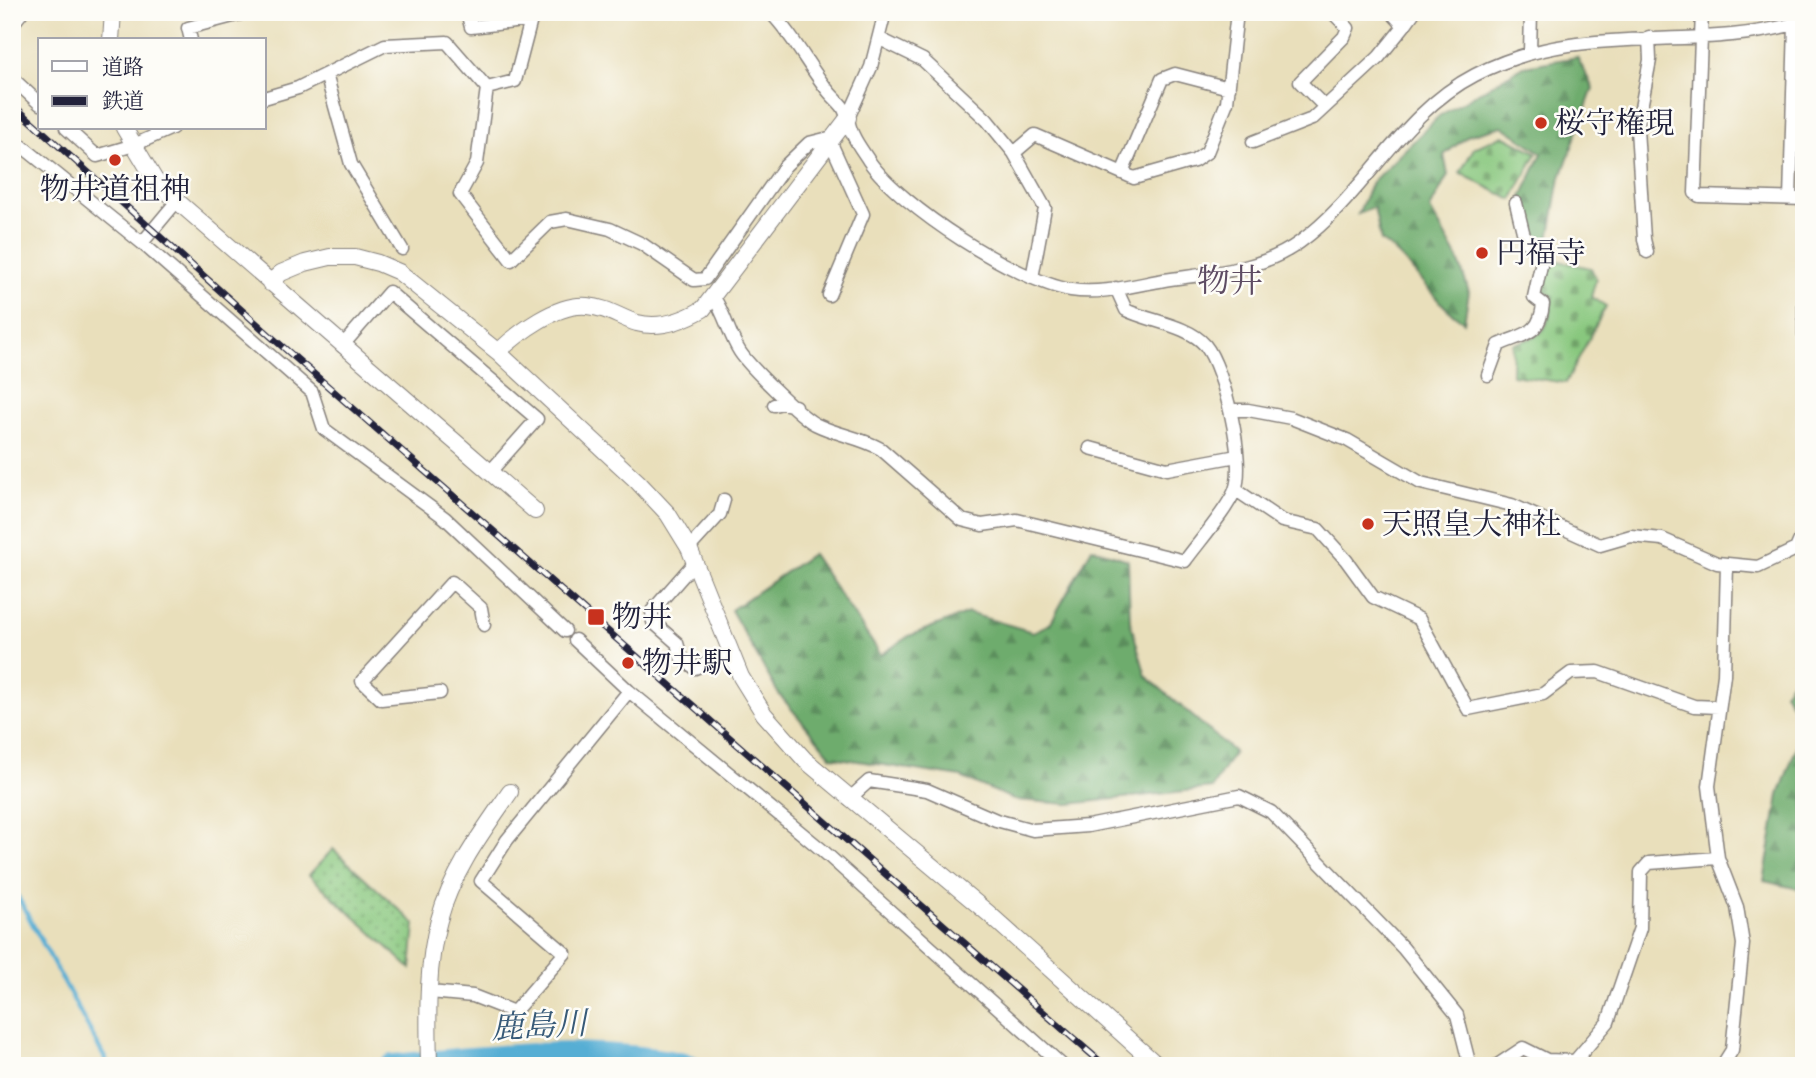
<svg xmlns="http://www.w3.org/2000/svg" width="1816" height="1078" viewBox="0 0 1816 1078" font-family="'Sorts Mill Goudy','Noto Serif JP',serif">
<style>
.forest{fill:url(#forest-firs);stroke:#486754;stroke-width:2}
.cemetery{fill:url(#cemetery-stones);stroke:#55745c;stroke-width:2}
.park{fill:url(#park-dots);stroke:#55745c;stroke-width:2}
.lines{fill:none;stroke-linecap:round;stroke-linejoin:round}
.stream{stroke:#57aed4;stroke-width:4.5}
.river{stroke:#57aed4;stroke-width:24}
.minor-casing{stroke:#86807b;stroke-width:15}
.tertiary-casing{stroke:#86807b;stroke-width:18}
.minor{stroke:#fff;stroke-width:12}
.tertiary{stroke:#fff;stroke-width:16}
.rail-casing{stroke:#22223b;stroke-width:7}
.rail{stroke:#fdfcf7;stroke-width:4.5;stroke-dasharray:13;stroke-linecap:butt}
.poi-dot{fill:#c8321e;stroke:#fdfcf7;stroke-width:2.5}
.labels{text-anchor:middle;stroke-width:5;stroke-linejoin:round;paint-order:stroke}
.poi-label{font-size:30px;fill:#22223b;stroke:#fdfcf7;text-anchor:start}
.water-label{font-size:32px;font-style:italic;fill:#375a78;stroke:#fdfcf7}
.quarter-label{font-size:33px;fill:#5e4c63;stroke:#fdfcf7}
</style>
<defs>
<pattern id="forest-firs" width="22" height="20" patternUnits="userSpaceOnUse" patternTransform="scale(1.75)"><rect width="22" height="20" fill="#6eac6d"/><path d="M5 1l3.5 6h-7zM16 11l3.5 6h-7z" fill="#5a8c5b"/></pattern>
<pattern id="cemetery-stones" width="16" height="16" patternUnits="userSpaceOnUse" patternTransform="scale(1.75)"><rect width="16" height="16" fill="#88c77e"/><path d="M2 7V4a2 2 0 0 1 4 0v3zM10 15v-3a2 2 0 0 1 4 0v3z" fill="#6fa168"/></pattern>
<pattern id="park-dots" width="8" height="8" patternUnits="userSpaceOnUse" patternTransform="scale(1.75)"><rect width="8" height="8" fill="#88c77e"/><path d="M2 2h.1M6 6h.1" fill="none" stroke="#6fa168" stroke-width="1.8" stroke-linecap="round"/></pattern>
</defs>
<rect width="100%" height="100%" fill="#fdfcf7"/>
<filter id="ink" filterUnits="userSpaceOnUse"><feTurbulence type="fractalNoise" baseFrequency=".0143" numOctaves="2"/><feDisplacementMap in="SourceGraphic" scale="14" xChannelSelector="R" yChannelSelector="G"/><feConvolveMatrix kernelMatrix="1 2 1 2 8 2 1 2 1" color-interpolation-filters="sRGB"/></filter>
<filter id="wash" filterUnits="userSpaceOnUse"><feTurbulence type="fractalNoise" baseFrequency=".00686" numOctaves="4" result="noise"/><feDisplacementMap in="SourceGraphic" scale="28" xChannelSelector="R" yChannelSelector="G"/><feGaussianBlur stdDeviation="1.57" result="paint"/><feColorMatrix in="noise" values="0 0 0 0 0 0 0 0 0 0 0 0 0 0 0 0 0 1.4 0 .05"/><feComposite in="paint" operator="in"/></filter>
<g filter="url(#wash)">
<rect width="100%" height="100%" fill="#e9dfbb"/>
<!-- forest -->
<path class="forest" d="M1577 57 1593 88 1559 183 1549 240 1532 235 1522 197 1542 153 1502 126 1469 135 1444 155 1448 175 1430 209 1458 259 1469 292 1464 322C1431 301 1414 263 1381 241L1374 207 1358 214 1372 182 1439 116 1524 66Z
M1092 548 1128 560 1130 621 1146 676 1234 752 1212 788 1069 804 1015 800 961 777 832 757 778 693 731 610 812 554 881 655 909 636 968 613 1033 632 1050 624Z
M1804 666V903L1799 889 1764 881 1779 795 1804 726 1784 692Z"/>
<!-- cemetery -->
<path class="cemetery" d="M1503 135 1537 153 1512 200 1460 173 1474 148Z
M1545 258 1591 268 1596 279 1591 297 1606 306 1566 383 1512 375 1513 344C1548 335 1547 329 1553 296L1539 290Z"/>
<!-- park -->
<path class="park" d="M333 849 415 924 411 969 309 875Z"/>
<g class="lines">
<!-- stream -->
<path class="stream" d="M12 886 109 1066"/>
<!-- river -->
<path class="river" d="M392 1066C490 1057 592 1045 689 1066"/>
</g>
</g>
<g filter="url(#ink)">
<g class="lines">
<defs>
<path id="minor" d="M467 12 471 27 531 20 534 13
M770 12C794 36 808 66 829 92 833 97 838 101 842 106 848 114 848 125 853 135 857 144 864 153 869 161 901 207 1016 281 1071 290 1100 295 1135 285 1164 280 1211 273 1261 271 1300 242 1365 195 1401 113 1475 75 1587 17 1691 56 1804 21
M1702 12 1695 193 1699 196 1804 199
M12 25 22 12
M1404 26 1414 12
M880 39 923 60 987 120 1014 153 1045 208 1032 278
M191 40 188 28 248 12
M1530 52 1531 12
M326 74 351 164 402 249
M12 78 40 104
M487 88 515 81 531 20
M264 98 298 88 385 45 447 42 487 88 477 163 460 194 511 260 550 222 567 219 610 229 642 244 694 280 705 279 785 166 809 143 833 137
M1324 106 1300 82 1344 37 1348 28 1332 12
M848 118 871 67 885 12
M66 128 97 156 134 145 172 128
M12 138 142 243 312 392 324 429 445 518 565 631
M1253 142 1312 119 1379 57 1404 26 1391 12
M1014 153 1035 135 1134 178 1194 161 1207 152 1227 102 1237 12
M1122 173 1162 79 1175 74 1229 88
M1790 199 1795 24
M142 243 177 201
M1647 252 1644 239 1637 129 1650 60 1649 37
M1804 288V335
M829 295 863 214 830 141
M714 298C725 314 729 335 740 352 750 367 800 416 815 424 837 435 860 437 881 449L962 520 982 525 1017 520 1185 561C1198 543 1228 509 1235 490 1246 462 1224 368 1205 345 1188 325 1148 321 1126 310L1116 288
M342 346 389 292 537 419 489 473
M1488 375 1499 345C1524 333 1540 336 1543 304L1534 297 1542 261 1525 240 1516 203
M774 405 782 403 795 406
M1231 410H1248L1291 418 1347 440 1421 483 1512 505 1600 545 1631 536 1662 539 1717 563 1758 567 1796 549 1804 531
M1090 448 1167 469 1237 456
M1236 490 1282 521 1318 529 1346 560 1373 597 1419 619 1468 709 1543 694 1571 673 1598 672 1694 706 1719 707
M689 548 720 514 724 500
M695 562 652 611 653 622 677 643 681 657 695 668 730 654
M575 640 629 691 822 850 1063 1066
M440 693 381 699 362 681 452 582 481 608 484 625
M849 799 869 781 927 790 996 820 1033 830 1088 826 1239 796 1271 812 1403 948 1457 1015 1470 1066
M430 992 473 996 514 1012 565 953 481 881 507 840 629 691
M1496 1066 1523 1048 1547 1060 1575 1061 1608 1022 1640 928 1641 872 1649 863 1718 858
M1722 1066 1732 1050 1743 944 1737 907 1718 858 1709 786 1724 675 1727 565"/>
<path id="tertiary" d="M111 40 113 12
M124 128 155 180 177 201 535 511
M270 283 281 273 305 263 330 257H355L378 263 399 272 498 352 637 481 668 514 689 548 741 677 764 714 805 760 988 913 1158 1066
M498 352C518 333 557 303 587 306 609 308 618 317 637 323 659 329 684 320 703 309L848 118
M429 1066C428 1019 426 966 439 920 452 872 483 831 510 792"/>
</defs>
<!-- minor casing -->
<use href="#minor" class="minor-casing"/>
<!-- tertiary casing -->
<use href="#tertiary" class="tertiary-casing"/>
<!-- minor -->
<use href="#minor" class="minor"/>
<!-- tertiary -->
<use href="#tertiary" class="tertiary"/>
<defs>
<path id="rail" d="M12 104 275 340 1105 1066"/>
</defs>
<!-- rail casing -->
<use href="#rail" class="rail-casing"/>
<!-- rail -->
<use href="#rail" class="rail"/>
</g>
</g>
<!-- markers -->
<g class="poi-dot">
<circle cx="1541" cy="123" r="7"/>
<circle cx="115" cy="160" r="7"/>
<circle cx="1482" cy="253" r="7"/>
<circle cx="1368" cy="524" r="7"/>
<rect x="587" y="608" width="18" height="18" rx="3.5"/>
<circle cx="628" cy="663" r="7"/>
</g>
<g class="labels">
<!-- poi labels -->
<g class="poi-label">
<text x="1555" y="133">桜守権現</text>
<text x="115" y="199" text-anchor="middle">物井道祖神</text>
<text x="1496" y="263">円福寺</text>
<text x="1382" y="534">天照皇大神社</text>
<text x="612" y="627">物井</text>
<text x="642" y="673">物井駅</text>
</g>
<!-- water labels -->
<g class="water-label">
<text transform="translate(539 1025) rotate(-3)" y="11">鹿島川</text>
</g>
<!-- quarter labels -->
<g class="quarter-label">
<text x="1230" y="292">物井</text>
</g>
</g>
<!-- margin -->
<rect width="1816" height="1078" fill="none" stroke="#fdfcf7" stroke-width="42"/>
<!-- legend -->
<rect x="38" y="38" width="228" height="91" fill="#fdfcf7" stroke="#a5a5ac" stroke-width="2"/>
<rect x="52" y="61" width="35" height="10" fill="#ffffff" stroke="#a5a5ac" stroke-width="2"/>
<text x="102" y="74" font-size="21" fill="#22223b">道路</text>
<rect x="52" y="96" width="35" height="10" fill="#22223b" stroke="#a5a5ac" stroke-width="2"/>
<text x="102" y="108" font-size="21" fill="#22223b">鉄道</text>
</svg>
